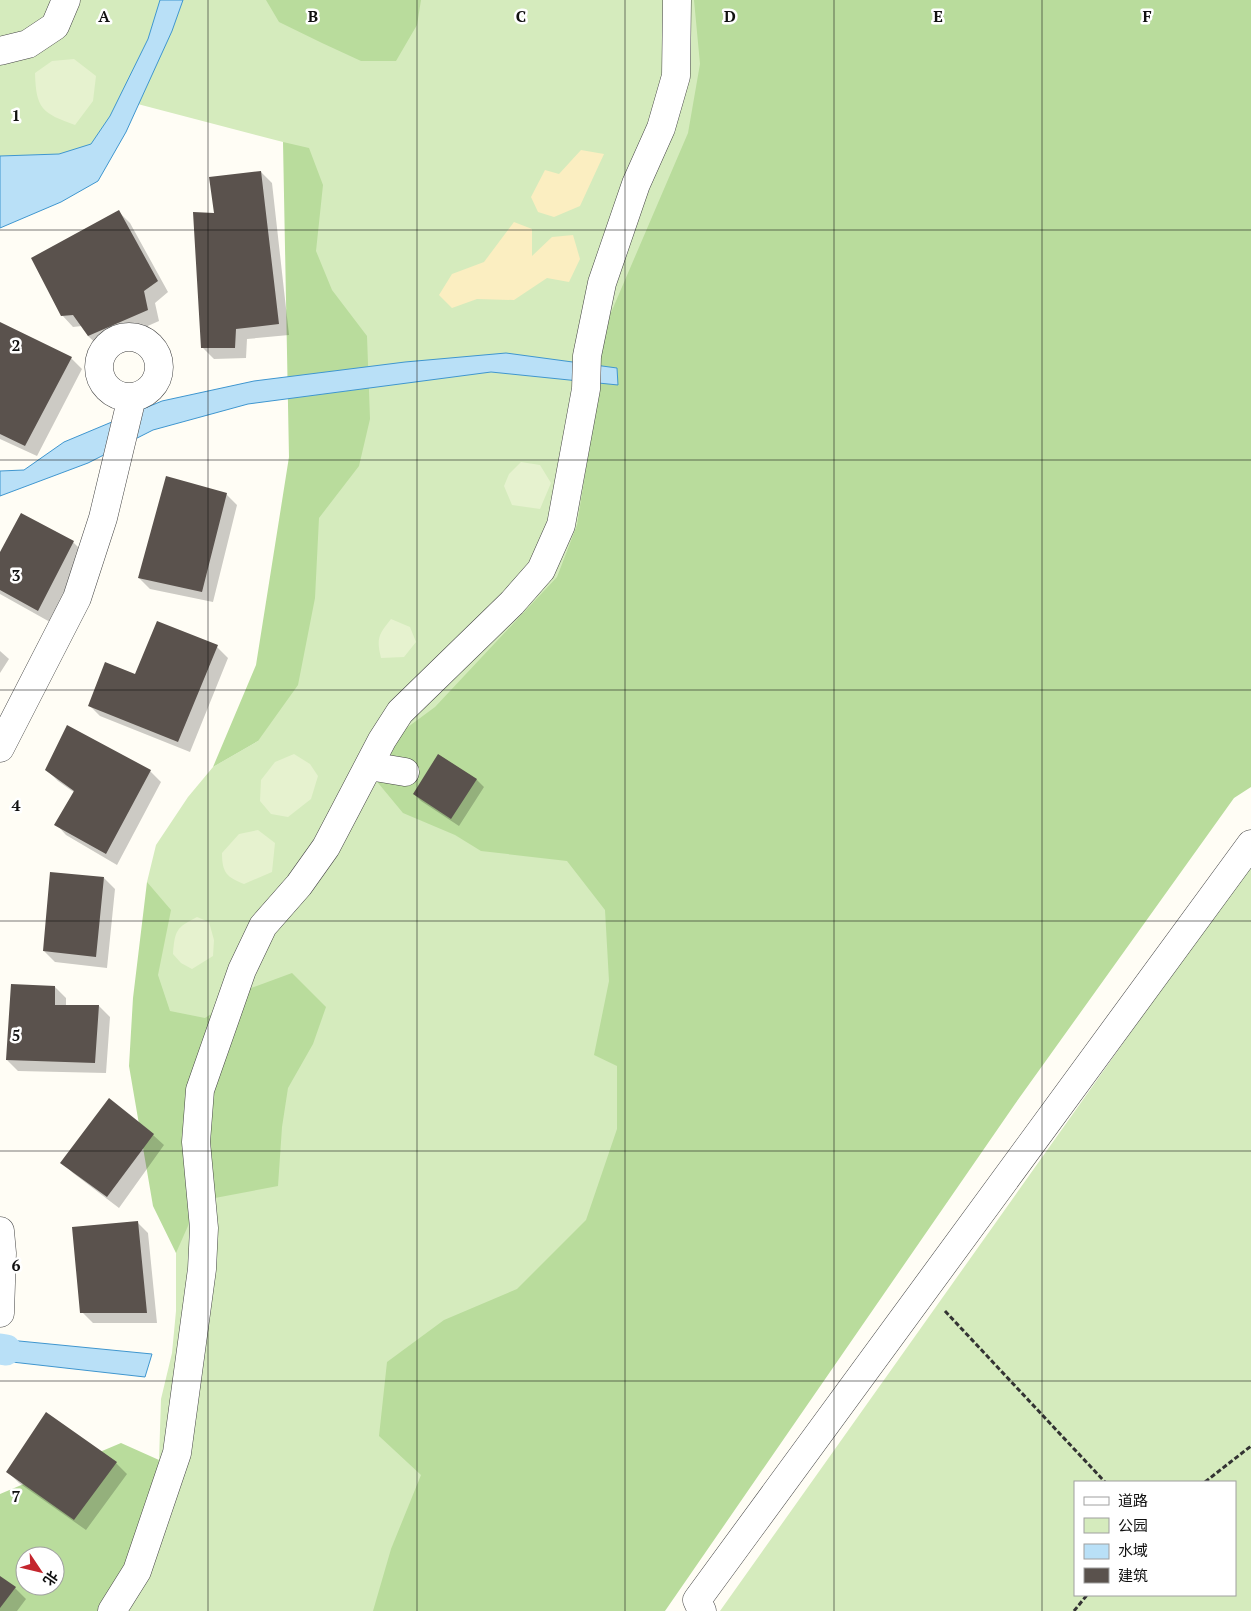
<svg xmlns="http://www.w3.org/2000/svg" width="1251" height="1611" viewBox="0 0 1251 1611" font-family="'PT Serif','Noto Sans SC',serif">
<style>
.green{fill:#d5ebbd;fill-rule:evenodd}
.forest{fill:#b9dc9c;fill-rule:evenodd}
.sand{fill:#fbeec1}
.pitch{fill:#e6f2cf}
.water{fill:#b9e0f7;stroke:#3f96cf}
.shadow{fill:#0003}
.lines{fill:none;stroke-linecap:round;stroke-linejoin:round}
.canal{stroke:#b9e0f7;stroke-width:31}
.building{fill:#5a524d}
.minor-casing{stroke:#444;stroke-width:29}
.path{stroke:#333;stroke-width:3;stroke-dasharray:5 2.5;stroke-linecap:butt}
.minor{stroke:#fff;stroke-width:28}
.grid{fill:none;stroke:#111;stroke-width:1;stroke-opacity:0.55}
.grid-label{font-size:16px;text-anchor:middle;font-weight:bold;fill:#111;stroke:#fff;stroke-width:5;stroke-linejoin:round;paint-order:stroke}
</style>
<rect width="100%" height="100%" fill="#fffdf5"/>
<!-- green -->
<path class="green" d="M0 0H743L668 1176 471 1611H78L159 1460 161 1399 172 1353 176 1311V1253L147 882 156 845 188 797 213 767 258 741 309 294 303 171 283 142 130 102 85 172 0 207Z
M1251 863V1611H720ZM1075 1482H1235V1595H1075Z"/>
<!-- forest -->
<path class="forest" d="M266 0H421L417 25 396 61H361L322 43 279 22Z
M694 0H1251V787L1234 798 1015 1104 665 1611H373L391 1549 421 1475 379 1436 387 1362 444 1320 517 1289 586 1220 617 1129V1066L594 1055 609 981 605 910 567 861 481 851 455 835 403 813 374 778 397 735 435 707 557 577 577 525 588 456 604 329 688 133 700 64Z
M283 142 309 148 323 185 316 251 332 290 367 336 370 419 359 466 319 518 315 598 298 685 258 741 213 767 256 665 289 457Z
M147 882 171 910 158 975 170 1011 205 1018 251 988 292 973 326 1007 313 1044 288 1088 282 1127 278 1186 199 1201 176 1253 153 1206 129 1066 133 998Z
M121 1443 159 1460 147 1531 117 1581 97 1611H0V1494ZM25 1556H55V1586H25Z"/>
<!-- sand -->
<path class="sand" d="M581 150 604 154 580 206 554 217 538 212 531 197 545 170 559 174Z
M514 222 532 229V256L552 237 573 235 580 259 569 282 547 278 514 300 477 299 452 308 439 295 452 274 484 262Z"/>
<!-- pitch -->
<path class="pitch" d="M74 59 96 76 93 101 75 125C42 113 36 109 35 73L52 61Z
M521 462 540 465 551 483 540 509 512 505 504 486 509 474Z
M391 619 410 627 416 642 404 657 381 658C376 638 379 634 391 619Z
M294 754 310 764 318 776 311 799 288 817 271 814 260 801 261 780 275 762Z
M258 830 275 843 272 872 244 884C227 877 222 873 222 853L239 834Z
M197 917 209 922 214 940 213 956 192 969 181 963 173 954C175 930 176 928 197 917Z"/>
<!-- water -->
<path class="water" d="M160 0H183L172 31 126 132 98 181 61 202 0 228V156L59 154 91 144 110 116 148 39Z
M506 353 617 368 618 385 491 372 248 404 153 430 88 463 0 496V471L24 470 64 442 162 401 254 381 405 362Z
M9 1340 152 1354 145 1377 3 1361Z"/>
<!-- shadow -->
<path class="shadow" d="M261 172 272 183 289 335 247 339 246 358 214 359 203 348Z
M119 212 130 223 168 292 155 303 159 321 100 347 88 336 82 326 73 327 62 315Z
M0 324 71 358 82 369 37 456 0 439Z
M226 494 237 505 213 602 150 589 139 578Z
M73 542 84 553 50 622 0 594V555Z
M217 647 228 658 190 752 100 716 89 705 136 676Z
M0 651 9 659 0 673Z
M439 755 477 780 484 787 459 826 421 801 414 794Z
M47 770 150 771 161 782 117 865 66 835 56 824 75 793 58 781Z
M104 878 115 889 107 968 55 962 44 951Z
M55 987 66 998V1006H99L110 1017 106 1073 18 1071 7 1060Z
M153 1135 164 1145 119 1208 73 1173 62 1162Z
M137 1222 148 1233 157 1323H93L82 1312Z
M116 1463 127 1474 86 1530 19 1483 8 1472Z
M0 1578 15 1588 26 1599 17 1611H0Z"/>
<g class="lines">
<!-- canal -->
<path class="canal" d="M0 1349 6 1350"/>
</g>
<!-- building -->
<path class="building" d="M261 171 279 324 236 329 235 348H201L193 212 214 213 209 177Z
M119 210 158 281 144 291 148 310 88 336 73 315 61 316 31 258Z
M0 322 72 357 25 446 0 434Z
M166 476 227 493 202 592 138 578Z
M21 513 74 541 38 611 0 590V552Z
M157 621 218 645 178 742 88 706 105 662 135 674Z
M67 725 151 770 106 854 54 825 74 791 45 770Z
M438 754 477 779 451 819 413 794Z
M50 872 104 877 96 957 43 951Z
M11 984 55 986V1005H99L95 1063 6 1060Z
M109 1098 154 1134 107 1197 60 1163Z
M138 1221 147 1313H80L72 1227Z
M46 1412 117 1462 74 1520 6 1472Z
M0 1576 16 1587 0 1608Z"/>
<g class="lines">
<defs>
<path id="minor" d="M0 51 28 44 55 26 66 0
M99 367a30 30 0 1 1 60 0a30 30 0 1 1-60 0Z
M0 748 77 598 103 518 132 397
M369 766 405 772
M0 1231 2 1253 0 1313
M112 1611 137 1571 177 1453 202 1269 204 1228 196 1142 200 1090 242 970 263 926 299 885 326 847 382 740 400 712 512 603 541 570 561 525 586 389 587 356 602 283 636 184 661 128 676 76 677 0
M702 1611 697 1600 1251 844"/>
</defs>
<!-- minor casing -->
<use href="#minor" class="minor-casing"/>
<!-- path -->
<path class="path" d="M945 1311 1105 1482
M1205 1482 1251 1446
M1074 1611 1087 1595"/>
<!-- minor -->
<use href="#minor" class="minor"/>
</g>
<!-- grid -->
<path class="grid" d="M208 0V1611M417 0V1611M625 0V1611M834 0V1611M1042 0V1611M0 230H1251M0 460H1251M0 690H1251M0 921H1251M0 1151H1251M0 1381H1251"/>
<g class="grid-label">
<text x="104" y="22">A</text>
<text x="313" y="22">B</text>
<text x="521" y="22">C</text>
<text x="730" y="22">D</text>
<text x="938" y="22">E</text>
<text x="1147" y="22">F</text>
<text x="16" y="121">1</text>
<text x="16" y="351">2</text>
<text x="16" y="581">3</text>
<text x="16" y="811">4</text>
<text x="16" y="1041">5</text>
<text x="16" y="1271">6</text>
<text x="16" y="1502">7</text>
</g>
<!-- legend -->
<rect x="1074" y="1481" width="162" height="115" fill="#ffffff" stroke="#a0a0a0"/>
<rect x="1084" y="1497" width="25" height="8" fill="#ffffff" stroke="#a0a0a0"/>
<text x="1118" y="1506" font-size="15" fill="#111111">道路</text>
<rect x="1084" y="1518" width="25" height="15" fill="#d5ebbd" stroke="#a0a0a0"/>
<text x="1118" y="1531" font-size="15" fill="#111111">公园</text>
<rect x="1084" y="1544" width="25" height="15" fill="#b9e0f7" stroke="#a0a0a0"/>
<text x="1118" y="1556" font-size="15" fill="#111111">水域</text>
<rect x="1084" y="1568" width="25" height="15" fill="#5a524d" stroke="#a0a0a0"/>
<text x="1118" y="1581" font-size="15" fill="#111111">建筑</text>
<!-- north arrow -->
<g transform="translate(40 1571) rotate(125)"><circle r="24" fill="#ffffff" stroke="#a0a0a0"/>
<path d="M0-4L9 19L0 12L-9 19Z" fill="#c4262e"/>
<text y="-8" font-size="14" font-weight="bold" text-anchor="middle" fill="#111111">北</text>
</g>
</svg>
